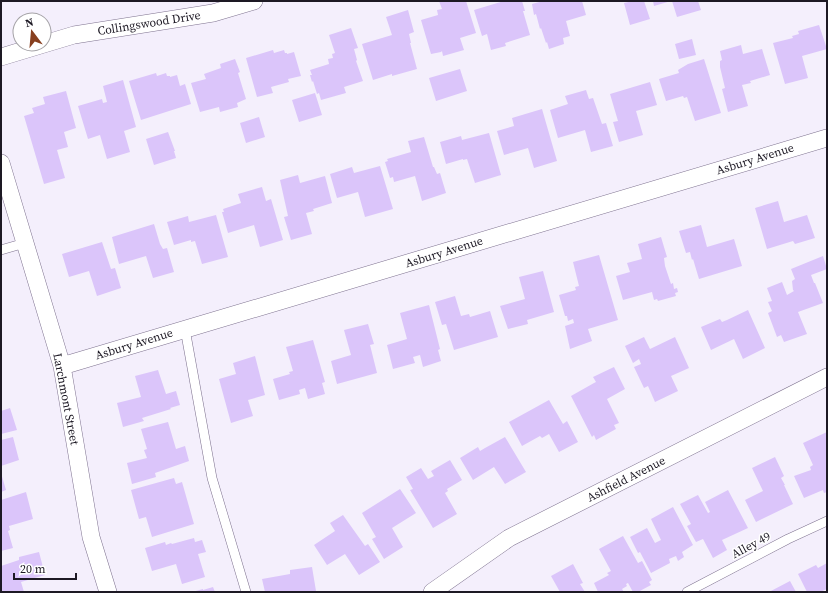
<svg xmlns="http://www.w3.org/2000/svg" width="828" height="593" viewBox="0 0 828 593" font-family="'Source Serif 4',serif">
<style>
.building{fill:#dbc5fa}
.lines{fill:none;stroke-linecap:round;stroke-linejoin:round}
.service-casing{stroke:#7e728f;stroke-width:10}
.minor-casing{stroke:#7e728f;stroke-width:18}
.service{stroke:#fff;stroke-width:9}
.minor{stroke:#fff;stroke-width:17}
.labels{text-anchor:middle;stroke-width:3;stroke-linejoin:round;paint-order:stroke}
.street-label{font-size:12px;fill:#1d1924;stroke:#fff}
</style>
<rect width="100%" height="100%" fill="#f4effc"/>
<!-- building -->
<path class="building" d="M439 1H466L476 33 460 38 464 50 443 56 442 51 441 52 431 54 421 20 438 15 437 10 442 9Z
M504 1H522L525 11H523L530 35 505 43 506 46 491 50 487 34 482 36 474 10Z
M543 1H582L586 15 566 21 570 36 563 38 564 44 549 49 547 42 546 43 541 28 540 29 536 14 534 15 532 4Z
M633 1H644L650 19 630 25 624 3Z
M653 1H671L654 6Z
M672 1H698L701 10 677 17Z
M408 10 414 32 409 34 411 43H410L417 69 392 76V74L373 80 362 44 392 35 386 17Z
M819 25 827 49 802 56 808 78 785 84 773 43 793 38 792 36 799 34 798 31Z
M351 28 358 48 354 49 357 60 356 61 363 81 344 87 346 93 321 100 319 93 317 94 313 81 312 82 310 75H312L310 70 329 64 328 59 333 58 332 54 335 53 329 35Z
M692 39 696 55 679 59 675 44Z
M741 45 743 54 762 49 770 75 750 81 751 83 742 85 748 106 728 112 722 89 725 88 720 67V61L722 60 720 51Z
M273 50 274 53 284 50 285 53H287V54L294 52 301 76 288 79 289 82 271 87 273 93 257 97 246 58Z
M235 59 240 72 238 73 246 99 237 103 238 107 220 112 219 107 200 112 191 83 206 79 204 74 221 68 220 64Z
M704 59 721 113 695 121 687 97 684 98 683 96 666 101 659 79 679 73 678 70 688 64Z
M460 69 467 91 436 101 429 78Z
M156 73 157 76 166 73 167 76H170V77L177 75 180 86 185 84 191 104 141 120 129 81Z
M123 80 136 127 124 131 130 152 107 159 100 135 88 139 78 106 102 99 103 103 107 102 103 86Z
M650 82 657 105 636 111 643 135 619 142 613 122 618 121 610 94Z
M586 90 589 99 593 98 602 124 606 123 613 146 591 152 585 130 558 138 550 110 568 104 565 96Z
M66 91 76 128 64 132 68 147 57 150 65 178 44 184 24 116 34 113 32 108 45 104 43 97Z
M315 93 322 115 299 122 292 100Z
M542 109 557 161 534 168 528 148 504 155 497 131 514 126 512 118Z
M259 117 265 137 246 143 240 123Z
M168 132 175 151H174L176 158 154 165 146 139Z
M489 133 501 175 475 183 467 159 463 160V159L446 164 440 142 461 136 462 140Z
M424 137 433 167H434L437 174 440 173 446 193 422 201 415 176 394 182 393 177 390 178 385 162 388 161 387 159 411 152 408 141Z
M380 166 393 209 365 217 358 192 337 198 330 174 352 167 354 173Z
M298 175 300 183 325 176 332 203 313 209 314 211 306 213 312 234 291 240 284 217 288 216 280 180Z
M262 187 266 201 271 199 283 240 260 247 254 225 228 233 222 212H224L223 209 241 203 238 194Z
M778 201 784 222 807 215 815 238 795 244 793 241 767 249 755 208Z
M216 215 228 257 202 264 195 241 191 242V240L174 245 167 222 188 216 189 222Z
M154 224 160 244 163 249 167 248 174 272 153 278 146 256 119 264 112 237Z
M701 225 707 247 734 239 742 266 699 279 693 259 692 260 690 252 686 253 679 231Z
M661 237 667 257 664 258 665 266 671 284 673 283 674 289 677 288 678 292 675 293 676 296 658 301 657 299 654 300 652 292 623 300 616 276 630 272 627 263 642 259 638 244Z
M102 242 111 269 115 268 121 288 97 296 89 271 69 277 62 254Z
M599 255 618 320 588 329 592 341 570 349 565 326 574 323 573 319 568 321 567 316H565L559 295 576 290 575 287 579 286 573 262Z
M823 256 827 269 811 275 814 283H815L823 303 798 312 807 334 784 342 781 335 777 337 768 313 772 311 768 302 772 301 767 288 782 282 787 295 794 291 793 290 792 281 795 279 791 269Z
M543 271 554 312 527 320 528 324 508 329 500 306 525 299 519 277Z
M455 296 461 316 469 314 470 317 490 311 498 337 454 350 446 324 442 325 435 302Z
M429 305 440 349 438 350 441 361 423 367 420 355 413 357 415 363 393 369 387 345 407 339 400 313Z
M748 310 765 348 743 359 734 339 711 350 701 327 720 319 722 322 727 320Z
M368 324 374 344 370 345 377 373 337 384 331 361 351 355 344 330Z
M644 337 650 349 675 337 689 368 671 376 678 391 655 402 648 386 644 388 634 367 641 364 639 359 633 363 625 346Z
M313 340 325 382 322 383 325 394 308 399 305 388 299 390 300 394 279 400 273 379 290 374 289 372 293 371 286 347Z
M255 356 265 395 248 400 253 416 231 423 219 379 236 374 233 363Z
M614 367 625 389 607 399 619 423 614 425 616 429 596 440 594 435 592 437 571 396 594 383 596 382 593 377Z
M158 370 166 394 176 391 180 405 170 408 171 409 142 418 144 421 123 427 117 403 141 397 135 376Z
M549 400 563 424 567 421 578 442 559 452 549 434 542 438 540 436 522 446 509 422Z
M10 408 17 430 1 434V411Z
M168 422 176 449 185 446 189 461 155 473 156 477 132 484 127 463 147 458 144 450 147 449 141 429Z
M827 432V492L824 493 823 490 804 498 794 476 811 470 810 467 813 465 803 443Z
M13 437 19 460 1 466V440Z
M505 437 526 472 505 484 494 467 473 480 460 458 478 447 480 451 485 448Z
M775 457 784 476 781 478 785 485H784L793 504 756 522 745 500 763 491 752 468Z
M450 460 462 480 447 489 448 491 445 493 457 514 433 528 410 490 413 489 406 477 421 468 428 479 434 476 431 471Z
M1 473 6 490 1 492Z
M174 478 176 484 182 482 194 524 152 537 146 517 139 519 131 490Z
M400 489 416 513 392 528 403 547 384 559 372 539 376 537 362 513Z
M728 490 748 528 722 540 727 550 713 558 703 539 696 542 687 526 691 524 680 504 698 495 708 513 710 512 705 502Z
M26 492 33 519 9 526 10 530 8 531 13 548 1 551V500Z
M673 507 693 545 682 552 684 557 678 561 676 556 669 559 670 563 651 573 640 552 638 553 630 537 647 528 655 543 661 540 651 519Z
M343 515 365 546 368 544 380 562 359 575 345 554 327 565 314 545 335 531 330 523Z
M623 536 638 563 642 561 652 580 649 582 651 585 638 592H633L628 583 626 584 627 586 622 589 624 592H598L594 583 609 575 607 573 611 571 599 549Z
M194 538 195 542 202 540 206 552 198 554 205 577 182 584 176 564 152 571 145 548 165 542 166 545 171 543 172 544Z
M39 552 45 575 21 582 24 592H1V566L19 560V557Z
M827 563V589L820 592H807L798 574 816 565 818 568Z
M573 564 583 583 580 584 585 592H560L551 576Z
M312 567 316 591 265 592 262 579 290 574V570Z
M790 581 796 592H769Z
M213 587 215 592H192L203 589V590Z"/>
<g class="lines">
<defs>
<path id="service" d="M1 250 25 243
M185 329 212 478 246 592
M687 592 788 539 827 521"/>
<path id="minor" d="M44 44 74 35 213 13 254 1
M1 57 44 44
M1 163 62 366 91 537 108 592
M62 366 827 138
M432 592 509 538 827 377"/>
</defs>
<!-- service casing -->
<use href="#service" class="service-casing"/>
<!-- minor casing -->
<use href="#minor" class="minor-casing"/>
<!-- service -->
<use href="#service" class="service"/>
<!-- minor -->
<use href="#minor" class="minor"/>
</g>
<g class="labels">
<!-- street labels -->
<g class="street-label">
<text transform="translate(149 23) rotate(-9)" y="4">Collingswood Drive</text>
<text transform="translate(755 159) rotate(-17)" y="4">Asbury Avenue</text>
<text transform="translate(444 252) rotate(-17)" y="4">Asbury Avenue</text>
<text transform="translate(134 344) rotate(-17)" y="4">Asbury Avenue</text>
<text transform="translate(66 399) rotate(79)" y="4">Larchmont Street</text>
<text transform="translate(626 479) rotate(-27)" y="4">Ashfield Avenue</text>
<text transform="translate(751 545) rotate(-28)" y="4">Alley 49</text>
</g>
</g>
<!-- border -->
<rect width="828" height="593" fill="none" stroke="#1d1924" stroke-width="4"/>
<!-- north arrow -->
<g transform="translate(32 32) rotate(344)"><circle r="19" fill="#ffffff" stroke="#a5a3a7"/>
<path d="M0-3L7 15L0 10L-7 15Z" fill="#873f1f"/>
<text y="-6" font-size="11" font-weight="bold" text-anchor="middle" fill="#1d1924">N</text>
</g>
<!-- scale -->
<path d="M14 573v6h62v-6" fill="none" stroke="#1d1924" stroke-width="2"/>
<text x="20" y="573" font-size="12" fill="#1d1924" stroke="#ffffff" stroke-width="3" paint-order="stroke">20 m</text>
</svg>
